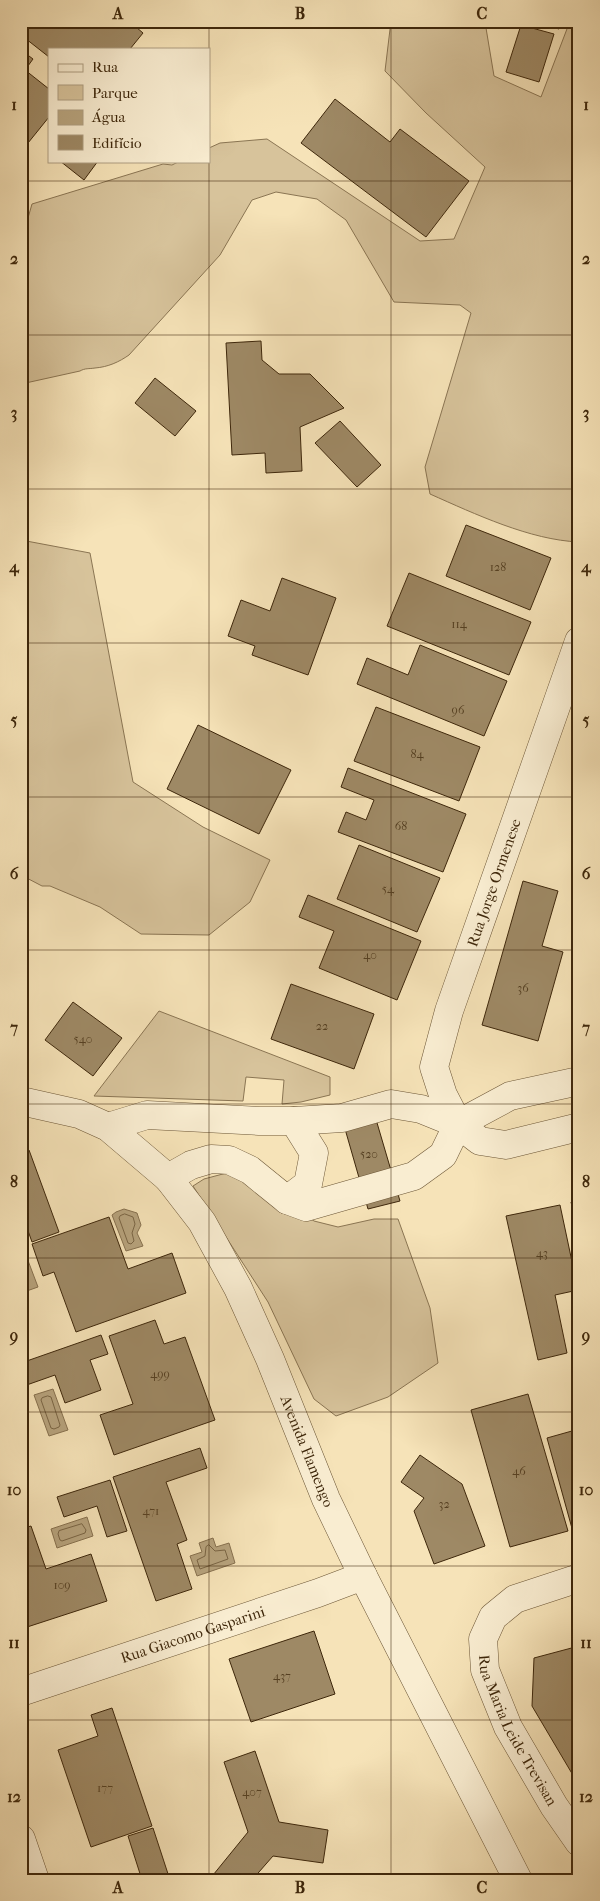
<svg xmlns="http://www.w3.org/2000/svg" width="600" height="1901" viewBox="0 0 600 1901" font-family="'IM FELL French Canon',serif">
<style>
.green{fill:#d7c39b;stroke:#8a7553}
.water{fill:#b7a37d;stroke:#87714f}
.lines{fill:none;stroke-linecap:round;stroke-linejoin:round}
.shore{stroke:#7a6544;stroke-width:1}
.building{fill:#9e8965;stroke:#3e270b}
.minor-casing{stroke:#6c5636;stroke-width:29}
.minor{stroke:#f9edd1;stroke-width:28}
.grid{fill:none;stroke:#3e270b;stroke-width:1;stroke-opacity:0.55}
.labels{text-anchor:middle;stroke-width:4.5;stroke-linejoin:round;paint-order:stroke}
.number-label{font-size:12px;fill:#564022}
.street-label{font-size:15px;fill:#3e270b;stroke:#f9edd1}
.neatline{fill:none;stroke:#3e270b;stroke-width:2}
.grid-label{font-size:16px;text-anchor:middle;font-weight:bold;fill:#3e270b}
</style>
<rect width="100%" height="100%" fill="#f6e3b8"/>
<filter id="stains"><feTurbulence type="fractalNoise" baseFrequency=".004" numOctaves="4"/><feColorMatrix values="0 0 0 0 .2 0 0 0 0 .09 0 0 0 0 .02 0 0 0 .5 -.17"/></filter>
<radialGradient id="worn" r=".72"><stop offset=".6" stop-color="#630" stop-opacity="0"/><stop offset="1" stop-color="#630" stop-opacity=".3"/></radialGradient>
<!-- green -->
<path class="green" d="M391 21H477L486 28 494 76 541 97 570 21H579V542C530 540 475 514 430 494L425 467 471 313 460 305 394 302 346 220 317 199 276 192 252 200 220 255 129 355C119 362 108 367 95 368 89 369 85 368 80 371L21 384V223L28 218 32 204 163 164 172 165 180 161H209V148L220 143 267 139 420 241 454 239 485 167 426 113 385 71Z
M21 540 90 553 133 782 203 827 270 860 250 902 209 935 141 934 100 907 50 886H42L21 875Z
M159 1011 330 1077V1095L301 1102 282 1104 284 1080 246 1077 243 1101 94 1096Z
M234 1171 288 1202 314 1221 338 1227 374 1219H398L430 1308 438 1363 388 1397 336 1416 314 1399 268 1302 193 1186 204 1179Z"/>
<!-- water -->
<path class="water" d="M124 1209 137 1213 141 1225 137 1233 143 1246 126 1251 112 1215 116 1212Z
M21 1242 38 1287 21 1293Z
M53 1389 68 1430 49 1436 34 1395Z
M87 1517 93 1536 57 1548 51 1529Z
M213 1538 216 1547 229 1543 235 1563 197 1576 190 1556 202 1552 199 1543Z"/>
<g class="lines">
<!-- shore -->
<path class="shore" d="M125 1214 133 1217 135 1224 132 1233 134 1241 131 1244 128 1243 119 1218 120 1216Z
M48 1396 51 1397 60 1425 59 1427 54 1429 51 1428 41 1400 42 1398Z
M82 1524 86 1530 85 1533 62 1541 60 1540 58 1534 59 1531Z
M209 1545 215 1551 225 1550 228 1559 200 1569 197 1560 205 1556 206 1547Z"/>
</g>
<!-- building -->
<path class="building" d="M21 21H129L143 33 130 49H49V57L21 35Z
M532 21H561L559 29Z
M521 25 554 34 539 82 506 72Z
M21 50 33 59 25 70 49 89V117L28 143 21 137Z
M335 99 390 142 400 129 469 181 426 237 301 143Z
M60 161H98L84 180Z
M261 341 262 360 279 374H310L344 408 300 427 302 471 266 473 265 453 232 455 226 343Z
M155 378 196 411 175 436 135 403Z
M340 421 381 465 357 487 315 443Z
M466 525 551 558 530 610 446 576Z
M409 573 531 622 509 675 387 626Z
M282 578 336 598 308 675 252 655 255 646 228 636 241 600 270 611Z
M420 645 507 681 484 736 357 684 367 658 408 675Z
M376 707 480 747 459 801 354 761Z
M198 725 291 770 259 834 167 789Z
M348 768 466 814 443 872 338 832 346 812 366 820 374 800 341 787Z
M359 845 440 878 417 932 337 899Z
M523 881 558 891 542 946 563 952 538 1041 482 1025Z
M308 895 421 941 397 1000 319 968 334 931 299 917Z
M291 984 374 1014 354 1069 271 1039Z
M73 1002 122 1038 93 1076 45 1040Z
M370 1099 400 1201 368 1209 339 1108Z
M29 1150 59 1232 32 1242 21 1211V1153Z
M579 1200V1235L571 1202Z
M560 1205 578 1290 555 1295 567 1353 538 1360 506 1216Z
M109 1217 128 1269 172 1253 186 1293 76 1332 54 1272 43 1276 32 1244Z
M155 1320 164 1344 185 1337 215 1420 114 1455 100 1415 133 1404 109 1336Z
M101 1335 108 1354 90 1360 101 1390 65 1403 55 1375 21 1387V1363Z
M528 1394 568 1531 510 1547 471 1410Z
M579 1429V1530L573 1532 547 1438Z
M200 1448 207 1468 166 1482 187 1540 177 1544 192 1589 156 1601 113 1477Z
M420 1455 462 1484 485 1546 434 1564 414 1511 424 1498 401 1482Z
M110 1480 127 1531 107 1537 97 1506 64 1517 57 1497Z
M31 1526 46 1569 91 1554 107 1601 21 1629V1529Z
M314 1631 335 1694 251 1722 229 1659Z
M579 1646V1782H577L532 1706 534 1658Z
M112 1708 152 1826 91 1847 58 1750 98 1736 91 1715Z
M255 1751 279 1822 328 1830 323 1863 273 1856 252 1880H209L248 1832 224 1762Z
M153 1828 170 1880H142L128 1836Z"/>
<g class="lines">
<defs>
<g id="minor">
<path id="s1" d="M21 1101 79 1114 108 1127 168 1178 202 1222 238 1288 270 1359 326 1499 363 1576 518 1880"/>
<path id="s2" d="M458 1124 443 1095 434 1067 449 1011 579 641"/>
<path d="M108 1127 147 1115 259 1121H294L342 1118 391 1104 421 1109 458 1124 510 1096 579 1081"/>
<path d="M168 1178 191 1165 211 1159 229 1160 250 1170 287 1200 306 1207 414 1176 443 1155 458 1124 480 1141 506 1145 579 1127"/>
<path d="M287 1200 308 1184 314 1153 294 1121"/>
<path id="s3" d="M579 1578 515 1599 493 1617 483 1639 485 1670 508 1727 554 1806 579 1842"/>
<path id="s4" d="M21 1692 318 1593 363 1576"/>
<path d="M21 1839 35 1880"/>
</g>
</defs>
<!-- minor casing -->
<use href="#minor" class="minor-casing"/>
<!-- minor -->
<use href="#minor" class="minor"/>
</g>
<!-- grid -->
<path class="grid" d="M209 21V1880M391 21V1880M21 181H579M21 335H579M21 489H579M21 643H579M21 797H579M21 950H579M21 1104H579M21 1258H579M21 1412H579M21 1566H579M21 1720H579"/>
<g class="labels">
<!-- number labels -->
<g class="number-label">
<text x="498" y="571">128</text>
<text x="459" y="628">114</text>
<text x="458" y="714">96</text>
<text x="417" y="758">84</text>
<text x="401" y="830">68</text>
<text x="388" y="893">54</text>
<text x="370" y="959">40</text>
<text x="523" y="992">36</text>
<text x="322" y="1030">22</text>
<text x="83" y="1043">540</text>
<text x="369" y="1158">520</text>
<text x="542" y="1257">43</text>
<text x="160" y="1378">499</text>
<text x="519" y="1475">46</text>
<text x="444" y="1508">32</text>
<text x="151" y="1515">471</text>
<text x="62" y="1589">109</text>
<text x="282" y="1680">437</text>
<text x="105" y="1792">177</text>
<text x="252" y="1796">407</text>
</g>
<!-- street labels -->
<g class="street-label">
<text dy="5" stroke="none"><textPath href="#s2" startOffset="256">Rua Jorge Ormenese</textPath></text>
<text dy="5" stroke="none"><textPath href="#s1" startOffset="478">Avenida Flamengo</textPath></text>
<text dy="5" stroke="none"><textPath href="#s4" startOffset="181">Rua Giacomo Gasparini</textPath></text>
<text dy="5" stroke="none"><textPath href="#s3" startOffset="219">Rua Maria Leide Trevisan</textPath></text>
</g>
</g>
<!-- margin -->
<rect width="600" height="1901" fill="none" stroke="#f6e3b8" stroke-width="55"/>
<!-- legend -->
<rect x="48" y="48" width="162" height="115" fill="#f9edd1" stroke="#ae9e82"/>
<rect x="58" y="64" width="25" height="8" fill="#f9edd1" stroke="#ae9e82"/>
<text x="92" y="72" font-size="15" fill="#3e270b">Rua</text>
<rect x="58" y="85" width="25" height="15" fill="#d7c39b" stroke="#ae9e82"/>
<text x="92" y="98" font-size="15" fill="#3e270b">Parque</text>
<rect x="58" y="110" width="25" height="15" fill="#b7a37d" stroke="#ae9e82"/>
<text x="92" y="122" font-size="15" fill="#3e270b">Água</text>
<rect x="58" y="135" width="25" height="15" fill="#9e8965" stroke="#ae9e82"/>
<text x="92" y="148" font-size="15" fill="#3e270b">Edifício</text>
<rect x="28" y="28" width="544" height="1846" class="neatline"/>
<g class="grid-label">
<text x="118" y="19">A</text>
<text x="300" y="19">B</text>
<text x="482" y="19">C</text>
<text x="14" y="110">1</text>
<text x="586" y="110">1</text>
<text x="14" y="264">2</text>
<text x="586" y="264">2</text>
<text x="14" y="418">3</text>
<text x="586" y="418">3</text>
<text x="14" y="572">4</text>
<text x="586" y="572">4</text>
<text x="14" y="725">5</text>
<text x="586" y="725">5</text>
<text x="14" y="879">6</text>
<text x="586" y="879">6</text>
<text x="14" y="1033">7</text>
<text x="586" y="1033">7</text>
<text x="14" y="1187">8</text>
<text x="586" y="1187">8</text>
<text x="14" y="1341">9</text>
<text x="586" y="1341">9</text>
<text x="14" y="1495">10</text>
<text x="586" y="1495">10</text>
<text x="14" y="1648">11</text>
<text x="586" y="1648">11</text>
<text x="14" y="1802">12</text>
<text x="586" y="1802">12</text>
<text x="118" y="1893">A</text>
<text x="300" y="1893">B</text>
<text x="482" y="1893">C</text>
</g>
<rect width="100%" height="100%" filter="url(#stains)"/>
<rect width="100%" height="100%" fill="url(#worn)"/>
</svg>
